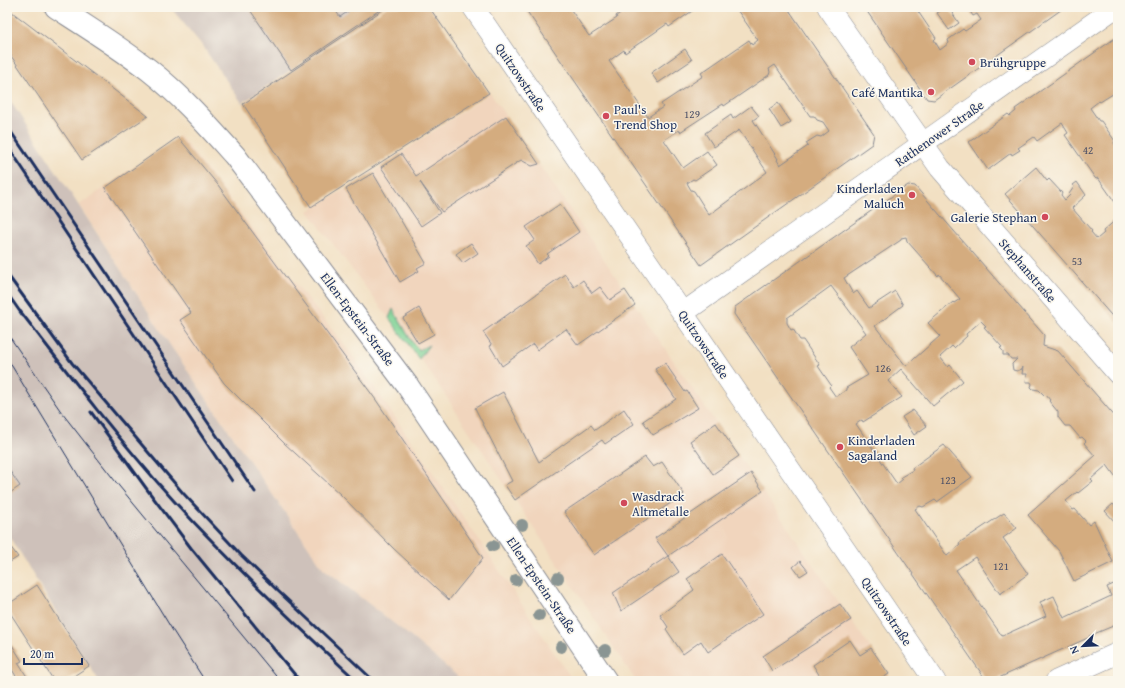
<svg xmlns="http://www.w3.org/2000/svg" width="1125" height="688" viewBox="0 0 1125 688" font-family="'Gentium Book Plus',serif">
<style>
.built{fill:#f1d5bd}
.industrial{fill:#cec1ba}
.green{fill:#7fd294;stroke:#4d8079}
.building{fill:#d4ac7f;fill-rule:evenodd}
.lines{fill:none;stroke-linecap:round;stroke-linejoin:round}
.minor-casing{stroke:#868890;stroke-width:22}
.secondary-casing{stroke:#868890;stroke-width:24}
.minor{stroke:#fff;stroke-width:21}
.secondary{stroke:#fff;stroke-width:22}
.tram{stroke:#1b2f5e;stroke-width:1}
.rail{stroke:#1b2f5e;stroke-width:3}
.tree{fill:#8a9593}
.poi-dot{fill:#d1495b;stroke:#fbf7ec;stroke-width:1.5}
.labels{text-anchor:middle;stroke-width:3;stroke-linejoin:round;paint-order:stroke}
.number-label{font-size:11px;fill:#494e66}
.poi-label{font-size:13px;fill:#1b2f5e;stroke:#fbf7ec;text-anchor:start}
.street-label{font-size:13px;fill:#1b2f5e;stroke:#fbf7ec}
</style>
<rect width="100%" height="100%" fill="#fbf7ec"/>
<filter id="ink" filterUnits="userSpaceOnUse"><feTurbulence type="fractalNoise" baseFrequency=".025" numOctaves="2"/><feDisplacementMap in="SourceGraphic" scale="8" xChannelSelector="R" yChannelSelector="G"/><feConvolveMatrix kernelMatrix="1 2 1 2 8 2 1 2 1" color-interpolation-filters="sRGB"/></filter>
<filter id="wash" filterUnits="userSpaceOnUse"><feTurbulence type="fractalNoise" baseFrequency=".012" numOctaves="4" result="noise"/><feDisplacementMap in="SourceGraphic" scale="16" xChannelSelector="R" yChannelSelector="G"/><feGaussianBlur stdDeviation="0.9" result="paint"/><feColorMatrix in="noise" values="0 0 0 0 0 0 0 0 0 0 0 0 0 0 0 0 0 1.4 0 .05"/><feComposite in="paint" operator="in"/></filter>
<g filter="url(#wash)">
<rect width="100%" height="100%" fill="#f2e0c3"/>
<!-- built -->
<path class="built" d="M490 93 716 423 893 681H636L429 371 308 211 359 181Z
M180 136 352 355 466 521 573 681H463L406 633 323 568 172 348 79 205Z"/>
<!-- industrial -->
<path class="industrial" d="M170 7H384L242 103 201 44Z
M7 96 172 348 323 568 406 633 463 681H99L7 533Z"/>
<!-- green -->
<path class="green" d="M393 309 412 342 419 350 429 345 419 359 389 318Z"/>
<g id="blocks">
<!-- building -->
<path class="building" d="M248 7H333L340 17 350 10V7H384L291 70Z
M387 7H429L489 93 311 207 243 104Z
M524 7H569L589 36 617 18 616 16 629 7H698L669 27 667 24 625 53 624 50 609 61 648 117 663 107 661 104 703 76 701 73 749 40 752 45 758 40 735 7H787L874 134 872 144 701 265ZM775 65 810 116H814L817 120 823 122 829 131 821 137 817 136 806 143 808 146 780 165 777 160 778 159 753 120 759 116 751 106 733 119 731 115 705 133 714 147 739 130 767 172 709 215 694 191 691 190 687 183 693 179 695 180 717 165 707 151 683 168 664 140 679 130 680 132 723 104 724 106 769 75 770 72 769 69Z
M864 7H915L936 38 934 40 940 50 949 43 948 40 963 29 965 31 981 20 977 14 973 16 967 7H1065L934 100 927 99Z
M946 7H948L959 23 949 30 937 13Z
M12 12 148 116 82 160 7 50V15Z
M1118 36V88L1115 91 1116 92 1100 102 1099 101 1090 108 1099 121H1101L1115 141 1114 143 1118 148V204L1117 205 1098 178 1096 179 1095 178 1065 135 1068 133 1062 123 1037 141 1034 137 1018 148 1020 150 1012 155 1011 153 988 170 969 142 1008 114 1010 116 1016 111 1015 109Z
M685 49 692 60 658 83 651 73Z
M778 103 791 122 781 128 769 109Z
M506 116 539 164 532 166 521 160 442 212 420 182 440 213 421 226 381 167 401 154 416 176Z
M178 137 218 185 376 400 483 558 449 600 393 548 341 495 284 443 224 383 180 320 191 313 105 188Z
M1036 167 1047 181 1049 179 1062 193 1061 195 1065 200 1070 195 1069 194 1074 187 1073 185 1077 182 1086 195 1072 208 1092 231 1091 232 1097 239 1104 233 1103 231 1118 218V260L1116 262 1118 265V323L1005 194Z
M373 173 426 263 417 268 419 271 400 282 346 189Z
M908 185 915 186 1044 335 1043 346 1058 351 1118 420V480L1107 465 1091 479 1093 481 1078 493 1077 492 1066 501 1073 510 1075 509 1089 525 1094 521 1113 562 1074 581 1059 551 1028 515 1095 456 1084 443 1086 441 1082 437 1080 438 1070 426H1065L1058 417V412L1049 401 1050 400 1046 395 1045 396 1039 390 1033 389 1031 387 1032 384 1031 382H1026L1027 374H1022L1023 367H1022V369L1017 371 1013 370 1012 364 1017 359H1011L1008 355H1003V351L1000 348 1002 347 984 327 986 326 981 321 966 334 967 336 954 348 952 346 940 357 948 367 950 365 963 381 933 406 901 369 888 381 902 397 863 422 862 420 856 424 897 484 903 479 901 477 913 470 912 468 944 445 972 477 937 502 935 500 923 507 920 506 915 509 947 556 960 545 959 543 1004 513 1017 528 1003 538 1028 574 1000 594 975 557 956 570 1002 636 1046 616 1040 602 1054 596 1064 618 1111 596 1107 587 1118 582V624L1089 636 1090 637 992 681 986 680 734 314 735 307ZM906 237 907 241 938 276 939 274 960 299 954 303 953 302 928 323 940 336 906 366 875 326 903 305 895 291 869 308 857 291 853 294 844 278 901 240V238ZM831 286 866 333 849 347 868 375 846 388V390L836 397 829 387 831 385 818 366 820 365 803 340H800L793 329 791 330 787 323V318Z
M560 204 579 232 547 254 549 256 538 264 526 246 535 240 526 227Z
M471 243 478 253 463 263 456 254Z
M565 274 574 287 583 280 592 293 600 287 610 300 625 290 635 305 578 345 566 329 537 350 533 344 502 366 490 346 492 345 483 332Z
M419 308 434 334 418 343 403 318Z
M665 363 685 392 687 391 698 408 653 435 643 421 676 399 655 369Z
M503 392 539 462 591 425 595 430 624 409 634 424 605 444 602 440 515 500 505 485 512 481 475 408Z
M913 410 927 426 914 435 902 417Z
M716 423 739 456 713 474 690 441Z
M645 457 653 467 662 462 684 494 594 555 564 512Z
M7 467 20 486 7 495Z
M751 473 763 491 668 556 655 538Z
M1113 504 1118 510V521L1116 523 1105 511Z
M10 546 18 557 7 564V548Z
M722 554 763 614 708 652 701 641 683 654 666 629 668 627 660 615 694 590 687 579Z
M668 556 679 572 621 611 613 593Z
M800 561 808 571 800 576 793 567Z
M37 585 89 666 66 681H54L7 608V605Z
M840 604 851 620 772 671 763 656Z
M850 640 860 655 871 648 889 674 878 681H823L813 665Z
M12 645 22 661 18 663 30 681H19L11 668 7 670V646L8 647Z"/>
</g>
</g>
<g filter="url(#ink)">
<use href="#blocks" fill-opacity="0" stroke="#868890" stroke-width="1"/>
<g class="lines">
<defs>
<path id="minor" d="M473 7 935 681
M828 7 940 168 1118 374
M683 313 1116 7
M1056 681 1118 653"/>
<path id="secondary" d="M56 7C87 27 119 47 149 70 181 95 208 126 235 156L407 385 606 681"/>
</defs>
<!-- minor casing -->
<use href="#minor" class="minor-casing"/>
<!-- secondary casing -->
<use href="#secondary" class="secondary-casing"/>
<!-- minor -->
<use href="#minor" class="minor"/>
<!-- secondary -->
<use href="#secondary" class="secondary"/>
<!-- tram -->
<path class="tram" d="M7 333 62 413 119 486 280 681
M7 358 173 631 205 681"/>
<!-- rail -->
<path class="rail" d="M7 126 255 492
M7 145 232 481
M7 274 72 363 183 493 241 555 278 591 374 681
M7 293 23 316
M20 311C70 376 119 440 174 501 232 564 294 623 357 681
M91 412 146 488 191 548 300 681"/>
</g>
<!-- trees -->
<g class="tree">
<circle cx="522" cy="525" r="6"/>
<circle cx="493" cy="546" r="6"/>
<circle cx="558" cy="578" r="6"/>
<circle cx="516" cy="580" r="6"/>
<circle cx="539" cy="615" r="6"/>
<circle cx="561" cy="647" r="6"/>
<circle cx="605" cy="650" r="6"/>
</g>
</g>
<!-- markers -->
<g class="poi-dot">
<circle cx="972" cy="62" r="4"/>
<circle cx="931" cy="92" r="4"/>
<circle cx="606" cy="116" r="4"/>
<circle cx="912" cy="195" r="4"/>
<circle cx="1045" cy="217" r="4"/>
<circle cx="840" cy="447" r="4"/>
<circle cx="624" cy="503" r="4"/>
</g>
<g class="labels">
<!-- number labels -->
<g class="number-label">
<text x="692" y="118">129</text>
<text x="1088" y="154">42</text>
<text x="1077" y="265">53</text>
<text x="883" y="372">126</text>
<text x="948" y="484">123</text>
<text x="1001" y="570">121</text>
</g>
<!-- poi labels -->
<g class="poi-label">
<text x="980" y="67">Brühgruppe</text>
<text x="923" y="97" text-anchor="end">Café Mantika</text>
<text x="614" y="114">Paul's<tspan x="614" dy="15">Trend Shop</tspan></text>
<text x="904" y="193" text-anchor="end">Kinderladen<tspan x="904" dy="15">Maluch</tspan></text>
<text x="1037" y="222" text-anchor="end">Galerie Stephan</text>
<text x="848" y="445">Kinderladen<tspan x="848" dy="15">Sagaland</tspan></text>
<text x="632" y="501">Wasdrack<tspan x="632" dy="15">Altmetalle</tspan></text>
</g>
<!-- street labels -->
<g class="street-label">
<text transform="translate(521 77) rotate(56)" y="5">Quitzowstraße</text>
<text transform="translate(939 133) rotate(-35)" y="5">Rathenower Straße</text>
<text transform="translate(1028 270) rotate(49)" y="5">Stephanstraße</text>
<text transform="translate(358 319) rotate(53)" y="5">Ellen-Epstein-Straße</text>
<text transform="translate(704 344) rotate(56)" y="5">Quitzowstraße</text>
<text transform="translate(542 585) rotate(56)" y="5">Ellen-Epstein-Straße</text>
<text transform="translate(887 611) rotate(56)" y="5">Quitzowstraße</text>
</g>
</g>
<!-- margin -->
<rect width="1125" height="688" fill="none" stroke="#fbf7ec" stroke-width="24"/>
<!-- north arrow -->
<g transform="translate(1083 646) rotate(246)" stroke="#fbf7ec" stroke-width="3" paint-order="stroke">
<path d="M0-3L7 15L0 10L-7 15Z" fill="#1b2f5e"/>
<text y="-6" font-size="11" font-weight="bold" text-anchor="middle" fill="#1b2f5e">N</text>
</g>
<!-- scale -->
<path d="M24 658v6h58v-6" fill="none" stroke="#1b2f5e" stroke-width="2"/>
<text x="30" y="658" font-size="12" fill="#1b2f5e" stroke="#fbf7ec" stroke-width="3" paint-order="stroke">20 m</text>
</svg>
